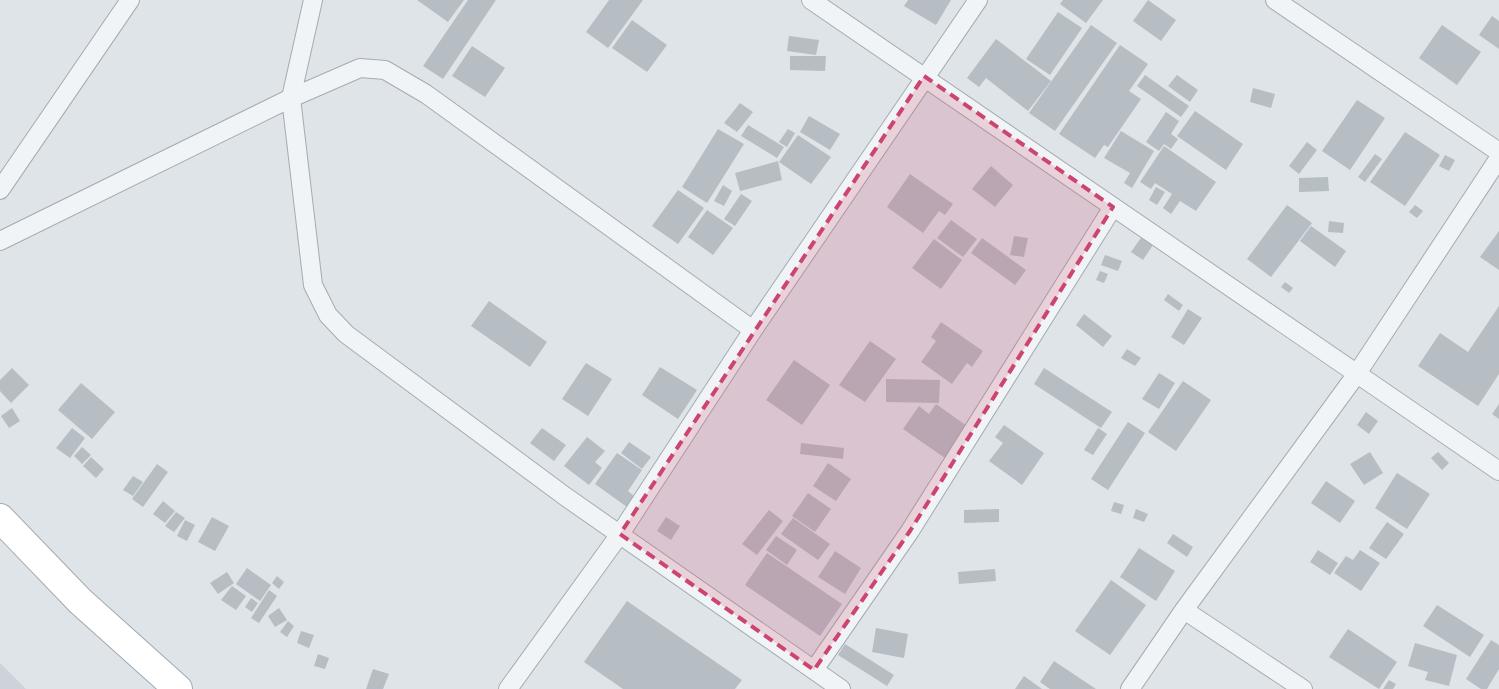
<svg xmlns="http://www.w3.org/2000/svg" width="1499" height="689" viewBox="0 0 1499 689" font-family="Jost,sans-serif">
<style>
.built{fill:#ccd3da}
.building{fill:#b6bec4}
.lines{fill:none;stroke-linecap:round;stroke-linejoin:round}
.street-casing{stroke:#a4acb2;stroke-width:20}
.primary-casing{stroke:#9eaab3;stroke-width:30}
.street{stroke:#f1f4f6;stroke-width:18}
.primary{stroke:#fff;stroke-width:28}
.marked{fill:#cc4470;fill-opacity:0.2;stroke:#cc4470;stroke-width:4;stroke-dasharray:10 6;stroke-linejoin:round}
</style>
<rect width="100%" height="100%" fill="#dee4e8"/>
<!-- built -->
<path class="built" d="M0 663 26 689H0Z"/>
<!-- building -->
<path class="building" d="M417 0H464L448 22Z
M468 0H496L443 79 423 66Z
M609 0H643L608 48 586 32Z
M908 0H951L936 25 904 6Z
M1063 0H1103L1086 23 1060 4Z
M1148 0 1176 20 1161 41 1133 21Z
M1058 12 1082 28 1050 75 1026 59Z
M1492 16 1499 21V49L1479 35Z
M632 20 667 45 647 72 612 48Z
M1091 25 1117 43 1055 131 1029 113Z
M1442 25 1481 52 1457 85 1419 58Z
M789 36 819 40 816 55 787 51Z
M996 39 1051 81 1028 111 986 78 979 87 967 78Z
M1120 45 1148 64 1129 91 1141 99 1108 147 1104 145 1095 158 1059 134Z
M472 46 505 68 485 97 452 76Z
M790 56H826L825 71 790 70Z
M1145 75 1189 106 1181 117 1137 86Z
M1177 75 1198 90 1190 102 1168 86Z
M1253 88 1275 94 1271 108 1250 102Z
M1357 100 1385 118 1350 170 1322 151Z
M740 103 753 112 737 132 724 123Z
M1195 111 1243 144 1226 170 1177 136Z
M1166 112 1179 121 1171 134 1178 139 1171 149 1164 144 1159 151 1146 142Z
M809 116 840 134 830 150 800 132Z
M748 125 784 147 777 158 741 136Z
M718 129 744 144 707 203 682 187Z
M788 129 795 133 787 147 779 142Z
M1121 131 1154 151 1132 188 1124 183 1130 173 1104 158Z
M1405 132 1440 155 1405 206 1370 182Z
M798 135 831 157 811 184 779 162Z
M1307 142 1317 150 1299 174 1289 166Z
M1164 146 1216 182 1196 211 1180 201 1171 214 1163 208 1172 194 1155 183 1151 189 1140 182Z
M1375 154 1382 159 1365 182 1358 177Z
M1445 155 1455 160 1449 171 1439 166Z
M778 161 782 180 740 191 735 173Z
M991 166 1013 185 995 207 972 189Z
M910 174 953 204 945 215 939 211 923 233 887 207Z
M1328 177 1329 191 1299 192V178Z
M723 185 732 191 724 206 714 201Z
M1156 187 1165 192 1157 205 1149 200Z
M678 190 704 208 678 244 652 226Z
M741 194 752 201 735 226 724 219Z
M1287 205 1312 223 1271 277 1247 259Z
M1415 205 1423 211 1417 218 1409 212Z
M707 210 733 228 713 255 688 237Z
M951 220 977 239 963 257 937 238Z
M1329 221 1344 223 1343 233 1328 232Z
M1311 226 1346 251 1335 267 1300 241Z
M1499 231V270L1480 257Z
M1143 235 1155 242 1143 260 1131 252Z
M1014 236 1028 238 1024 257 1010 255Z
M982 238 1026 270 1015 285 971 253Z
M934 239 962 260 941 289 912 268Z
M1105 255 1122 261 1118 271 1101 265Z
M1100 271 1108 274 1104 283 1096 280Z
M1285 282 1293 288 1289 293 1281 287Z
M1168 294 1183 305 1179 311 1164 300Z
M489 301 547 342 530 367 471 326Z
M1499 306V374L1478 406 1418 366 1440 333 1468 352Z
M1188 309 1202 318 1184 345 1171 337Z
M1084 314 1112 336 1103 347 1076 325Z
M941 322 983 351 972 367 967 363 952 384 921 362 936 341 931 337Z
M870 341 896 359 865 402 839 385Z
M1127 349 1141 358 1135 366 1121 358Z
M794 360 830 385 802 425 766 400Z
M586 363 612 379 588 416 562 399Z
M660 367 697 390 678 419 642 395Z
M12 368 29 385 11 403 0 391V380Z
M1044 368 1112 412 1101 428 1034 384Z
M1159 373 1175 383 1159 409 1142 399Z
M886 379 940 380 939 403 886 402Z
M1183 381 1211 400 1176 451 1148 432Z
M81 383 115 412 92 439 58 410Z
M936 404 967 426 945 458 903 429 919 406 929 414Z
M1499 404V419L1492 414Z
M12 408 20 421 9 428 1 416Z
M1366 412 1378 421 1369 434 1357 425Z
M1128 422 1145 433 1108 490 1091 479Z
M1004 425 1044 453 1022 485 989 461 1003 443 995 437Z
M72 428 85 438 70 458 56 448Z
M542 428 566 445 554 461 530 443Z
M1098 428 1107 434 1093 455 1084 450Z
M587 437 605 451 595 462 602 468 589 485 564 466Z
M629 442 651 457 642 469 621 453Z
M801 443 844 448 843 459 800 454Z
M82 447 91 455 82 464 74 456Z
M1370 452 1383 473 1364 485 1350 464Z
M1438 452 1449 463 1442 470 1431 458Z
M617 453 642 470 628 491 634 496 627 507 595 484Z
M91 457 104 469 96 478 83 466Z
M828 463 851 479 836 501 813 486Z
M157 464 168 472 143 507 132 499Z
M1397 473 1430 494 1407 529 1375 508Z
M133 476 143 482 133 496 123 490Z
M1326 481 1355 501 1340 523 1311 503Z
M808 493 831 509 815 532 792 516Z
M163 501 175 511 165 523 153 514Z
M1114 502 1124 505 1121 514 1111 511Z
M999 509V522L964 523V510Z
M1136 509 1148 514 1144 522 1133 518Z
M769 510 783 521 757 555 742 544Z
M176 512 185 518 174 532 165 526Z
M212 517 229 526 215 551 198 542Z
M666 517 680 526 671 540 657 531Z
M793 518 830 544 818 560 781 534Z
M185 520 195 525 187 541 177 536Z
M1387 522 1404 534 1386 559 1369 548Z
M1173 534 1193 547 1187 557 1167 543Z
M776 536 797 550 787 565 766 550Z
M1139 548 1175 571 1156 601 1120 577Z
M1318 550 1338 563 1330 575 1310 562Z
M1360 550 1380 563 1361 591 1334 573 1346 556 1353 560Z
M835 551 861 568 845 594 818 577Z
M767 553 842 604 820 636 745 585Z
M247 568 271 585 260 601 236 584Z
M995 569 996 581 959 584 958 572Z
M227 572 234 583 218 594 210 583Z
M277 576 284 582 279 589 272 583Z
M1111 580 1146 605 1110 655 1075 631Z
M232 586 246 596 236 610 221 600Z
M269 590 277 596 259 623 251 618Z
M251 598 258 603 252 612 245 607Z
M627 601 742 680 735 689H623L584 662Z
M1437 605 1484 635 1470 657 1423 626Z
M279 608 287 620 275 627 268 616Z
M288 621 294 626 287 637 280 632Z
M876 628 908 634 904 658 872 652Z
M1348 629 1397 662 1379 689 1329 657Z
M301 631 314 635 309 648 297 643Z
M1491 640 1499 645V669L1487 689H1481L1466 679Z
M1415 643 1457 655 1449 686 1425 680 1428 672 1408 666Z
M845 644 894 675 887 686 838 655Z
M318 654 329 658 325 669 314 666Z
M1054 661 1096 689H1050L1040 682Z
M373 669 389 674 383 689H366Z
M1024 676 1042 689H1015Z
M1389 680 1396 684 1393 689H1383Z"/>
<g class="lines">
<defs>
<path id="street" d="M811 0 1499 471
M1275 0 1499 152
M0 190 130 0
M0 241 291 98 313 0
M753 330 426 94 385 70 360 68 291 98 313 285 328 315 346 334 566 497 841 689
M1184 610 1303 689
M814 670 910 531 1113 207
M508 689 620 534 753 330 978 0
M1130 689 1184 610 1356 375 1499 158"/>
<path id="primary" d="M0 518 80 601 178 689"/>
</defs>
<!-- street casing -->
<use href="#street" class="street-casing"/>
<!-- primary casing -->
<use href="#primary" class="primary-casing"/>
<!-- street -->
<use href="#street" class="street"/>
<!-- primary -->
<use href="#primary" class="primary"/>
</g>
<!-- marked area -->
<path class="marked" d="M924 76 1113 207 910 531 814 670 620 534Z"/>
</svg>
